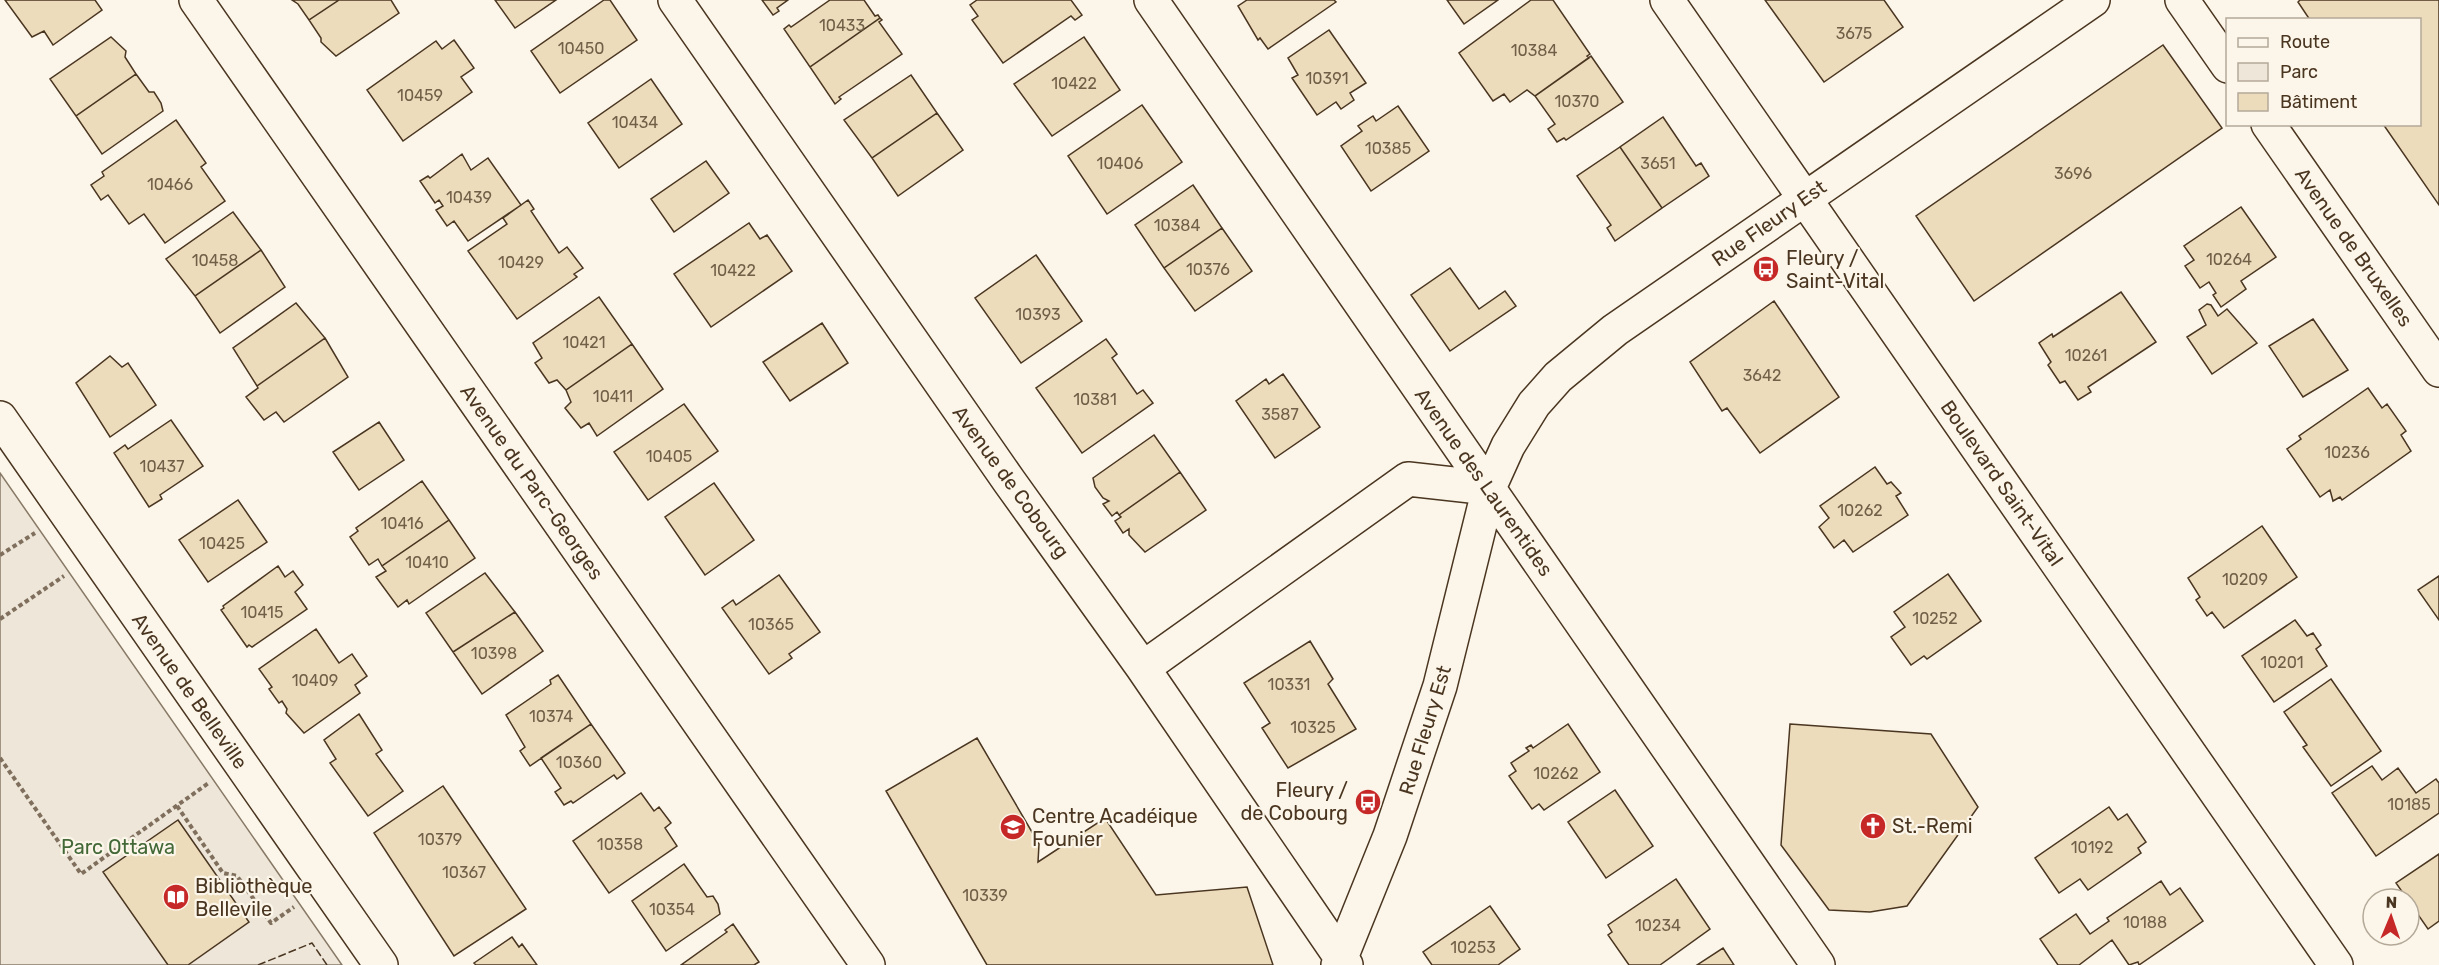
<svg xmlns="http://www.w3.org/2000/svg" width="2439" height="965" viewBox="0 0 2439 965" font-family="Rubik,sans-serif">
<style>
.green{fill:#ede6d9;stroke:#887966;stroke-width:1.5}
.building{fill:#ecdcbc;stroke:#4a3520;stroke-width:1.5}
.lines{fill:none;stroke-linecap:round;stroke-linejoin:round}
.minor-casing{stroke:#4a3520;stroke-width:36}
.path{stroke:#7f6f5c;stroke-width:4;stroke-dasharray:4.5 3;stroke-linecap:butt}
.minor{stroke:#fbf6e9;stroke-width:33}
.fence{stroke:#4a3520;stroke-width:1.5;stroke-dasharray:8 3;stroke-linecap:butt}
.labels{text-anchor:middle;stroke-width:4.5;stroke-linejoin:round;paint-order:stroke}
.number-label{font-size:16px;fill:#725f47}
.street-label{font-size:20px;fill:#4a3520;stroke:#fbf6e9}
.poi-label{font-size:20px;fill:#4a3520;stroke:#fbf6e9;text-anchor:start}
.park-label{font-size:20px;fill:#436837;stroke:#fbf6e9}
</style>
<rect width="100%" height="100%" fill="#fbf6e9"/>
<!-- green -->
<path class="green" d="M0 473 342 965H0Z"/>
<!-- building -->
<path class="building" d="M5 0H95L102 10 53 45 44 31 32 37Z
M292 0H339L309 20 298 4Z
M339 0H391L399 13 336 56 321 42V38L309 20Z
M495 0H556L515 28Z
M604 0H610L637 40 560 93 531 51Z
M762 0H788L777 8 779 11 773 15Z
M830 0H864L875 16 878 15 880 18 810 67 784 29 789 25 791 27Z
M977 0H1071L1082 15 1075 20 1071 16 1003 63 972 20 978 16 970 5Z
M1247 0H1334L1336 2 1268 49 1260 38 1258 40 1238 6Z
M1447 0H1498L1464 24Z
M1531 0H1553L1590 54 1587 56 1589 58 1535 96 1527 90 1510 102 1504 94 1493 101 1459 53Z
M1765 0H1884L1903 27 1824 82Z
M2300 0H2439V205L2383 124H2420V20H2310L2298 2Z
M880 18 882 20 879 22 902 54 839 97 841 99 835 104 810 67Z
M1329 30 1366 83 1350 93 1354 100 1341 109 1336 102 1317 115 1292 78 1298 75 1288 58Z
M111 37 126 51 125 57 136 74 76 116 50 79Z
M1084 37 1120 90 1052 136 1014 84Z
M454 40 474 68 461 77 472 92 403 141 367 90 436 41 442 49Z
M2163 45 2222 128 1974 301 1916 216Z
M1591 56 1623 102 1566 140 1564 138 1557 142 1548 129 1555 124 1535 96Z
M136 74 149 92H154L161 103 163 111 102 154 76 116Z
M911 75 937 113 872 158 844 120Z
M651 79 682 124 619 168 588 123Z
M1142 105 1182 162 1107 214 1068 156Z
M1398 106 1429 151 1371 191 1341 146 1362 131 1358 126 1373 116 1376 121Z
M937 113 963 150 898 196 872 158Z
M1663 117 1696 166 1701 163 1709 176 1662 208 1620 147Z
M176 120 206 163 201 167 225 201 165 243 144 214 129 224 108 195 101 200 91 185 104 176 102 172Z
M1620 147 1662 208 1615 241 1607 228 1611 225 1577 176Z
M462 154 471 170 488 158 521 205 468 241 454 221 447 226 436 210 443 206 439 200 435 203 420 181 428 176 430 178Z
M706 161 729 193 674 232 651 199Z
M1193 185 1222 228 1164 268 1135 225Z
M528 200 534 209 531 211 559 253 567 247 583 268 574 274 577 277 517 319 468 251 507 224 503 218Z
M2241 207 2276 257 2241 281 2246 289 2221 307 2213 295 2216 293 2209 282 2200 288 2185 266 2194 260 2184 246Z
M233 212 261 250 195 296 166 259Z
M749 223 760 239 767 235 792 271 711 327 674 274Z
M1222 228 1252 271 1195 311 1164 268Z
M261 250 285 287 220 333 195 296Z
M1036 255 1082 321 1021 363 975 298Z
M1450 268 1479 309 1505 291 1516 306 1450 351 1411 295Z
M2121 292 2156 342 2088 387 2091 392 2078 400 2065 381 2060 383 2048 365 2051 362 2039 343 2052 334 2053 337Z
M599 297 632 344 566 390 557 380 549 383 535 363 542 358 533 343Z
M1774 301 1839 397 1760 453 1727 408 1722 411 1690 362Z
M296 303 325 338 257 386 233 348Z
M2207 304 2211 305 2218 316 2227 309 2257 343 2212 374 2187 337 2206 325 2199 310Z
M2313 319 2348 370 2303 397 2269 346Z
M822 323 848 363 790 401 763 362Z
M325 338 348 377 284 422 276 412 264 420 246 397 258 388 257 386Z
M1106 339 1117 354 1112 358 1137 394 1143 390 1153 403 1082 453 1036 388Z
M632 344 663 389 597 436 589 423 581 428 565 408 571 402 566 390Z
M110 356 122 367 128 363 156 405 110 437 76 383Z
M1283 374 1320 427 1275 458 1236 401 1266 379 1269 384Z
M2368 388 2382 408 2387 404 2406 431 2401 435 2411 451 2342 500 2340 497 2333 501 2330 490 2320 497 2287 449 2301 439 2299 436Z
M684 404 718 451 648 500 614 452Z
M171 420 203 466 160 495 162 499 149 507 114 453 125 445 128 449Z
M379 422 404 460 359 490 333 452Z
M1154 435 1180 472 1119 515 1117 512 1112 516 1103 504 1109 501 1103 498 1095 487 1093 478Z
M1875 467 1887 484 1891 482 1901 493 1896 496 1908 515 1853 552 1844 540 1834 548 1819 527 1829 518 1820 506Z
M1180 472 1206 510 1145 552 1129 535V529L1123 533 1115 521 1121 517 1119 515Z
M422 481 449 520 382 566 378 559 369 565 350 537 358 531 356 528Z
M714 483 754 540 705 575 665 517Z
M238 500 267 542 208 582 179 540Z
M449 520 475 558 409 604 407 600 398 607 376 577 386 571 382 566Z
M2262 526 2297 577 2224 628 2212 612 2207 616 2196 600 2200 597 2188 578Z
M278 566 285 577 293 571 303 585 295 592 307 609 252 647 249 645 247 647 221 610 224 608 223 606Z
M485 573 515 612 453 652 426 613Z
M1948 574 1981 621 1927 659 1924 656 1911 665 1891 637 1905 627 1894 612Z
M779 575 820 632 789 654 792 658 769 674 722 608 733 600 736 605Z
M2439 576V620L2418 590Z
M515 612 543 651 482 694 453 652Z
M2295 620 2307 636 2313 633 2321 645 2316 649 2327 666 2274 702 2242 656Z
M316 629 339 663 352 654 367 676 355 685 360 693 304 733 286 713 287 709 282 701 279 703 269 689 272 687 259 669Z
M1310 641 1333 679 1328 684 1356 729 1288 768 1262 728 1270 723 1244 683Z
M558 675 591 724 530 766 520 751 525 747 506 715 551 684 550 680Z
M2331 679 2381 751 2331 786 2303 747 2307 745 2284 712Z
M359 714 382 750 376 754 403 791 368 816 330 763 336 759 324 740Z
M591 724 625 773 617 779 614 775 573 803 571 801 564 805 555 792 561 788 541 758Z
M1568 724 1600 772 1544 810 1539 804 1532 809 1509 776 1516 771 1511 763 1529 751 1526 748 1531 745 1533 748Z
M1790 724 1931 734 1978 807 1907 906 1870 912 1829 910 1781 845Z
M977 738 1039 844 1038 862 1105 818 1156 895 1247 887 1273 965H987L886 791Z
M2372 766 2382 780 2398 768 2416 793 2436 779 2439 783V813L2376 856 2332 793Z
M443 786 526 909 454 956 374 833Z
M1615 790 1653 846 1606 878 1568 822Z
M641 793 654 811 659 807 671 823 665 828 677 846 609 893 573 841Z
M2109 807 2118 820 2127 814 2146 842 2138 848 2141 853 2088 890 2080 879 2059 893 2035 858Z
M178 820 249 922 188 965H168L103 872Z
M2439 854V921L2428 929 2396 883Z
M684 864 707 897 713 896 718 904 720 914 666 951 632 901Z
M1676 879 1710 929 1660 965H1629L1608 935 1612 932 1608 925Z
M2161 881 2170 895 2180 888 2203 921 2139 965 2138 962 2129 965 2112 940 2079 965H2058L2040 939 2076 914 2090 934 2109 921 2107 918Z
M1490 906 1520 949 1498 965H1432L1423 952Z
M733 924 759 962 754 965H681L727 932 725 930Z
M512 937 519 947 522 944 537 965H476L474 963Z
M1723 948 1734 965H1697Z"/>
<g class="lines">
<defs>
<path id="minor" d="M196 0 868 965
M675 0 1009 481 1143 668 1346 965
M1151 0 1818 965
M1667 0 2336 965
M2182 0 2228 66
M2268 124 2439 370
M0 418 381 965
M1143 668 1408 479 1489 488
M1338 965 1390 836 1440 686 1489 488 1508 446 1534 404 1558 377 1615 330 2093 0"/>
</defs>
<!-- minor casing -->
<use href="#minor" class="minor-casing"/>
<!-- path -->
<path class="path" d="M0 555 35 533
M0 619 64 576
M0 758 81 874 210 782
M177 806 223 873 237 876 271 923 294 907"/>
<!-- minor -->
<use href="#minor" class="minor"/>
<!-- fence -->
<path class="fence" d="M258 965 312 943 327 965"/>
</g>
<!-- icons -->
<defs>
<symbol id="bus-disc" viewBox="-11 -11 22 22"><circle r="9.5" fill="#c62828" stroke="#fbf6e9"/><path d="M-5-6H5V4H4V6H2V4H-2V6H-4V4H-5ZM-3.5-4V0h7V-4ZM-3.5 1.2v1.5H-2V1.2ZM2 1.2v1.5H3.5V1.2Z" fill="#fff"/></symbol>
<symbol id="church-disc" viewBox="-11 -11 22 22"><circle r="9.5" fill="#c62828" stroke="#fbf6e9"/><path d="M-1.2-6h2.4v3.5h3.3v2.4h-3.3V6h-2.4V-.1h-3.3v-2.4h3.3Z" fill="#fff"/></symbol>
<symbol id="school-disc" viewBox="-11 -11 22 22"><circle r="9.5" fill="#c62828" stroke="#fbf6e9"/><path d="M0-5L7-2L0 1L-7-2ZM-4 1L0 2.5L4 1V4Q0 6-4 4Z" fill="#fff"/></symbol>
<symbol id="library-disc" viewBox="-11 -11 22 22"><circle r="9.5" fill="#c62828" stroke="#fbf6e9"/><path d="M-6-4Q-3-5.5-.7-3.5V5Q-3 3-6 4ZM6-4Q3-5.5 .7-3.5V5Q3 3 6 4Z" fill="#fff"/></symbol>
</defs>
<g fill-rule="evenodd">
<use href="#bus-disc" x="1751" y="254" width="30" height="30"/>
<use href="#bus-disc" x="1353" y="787" width="30" height="30"/>
<use href="#church-disc" x="1858" y="811" width="30" height="30"/>
<use href="#school-disc" x="998" y="812" width="30" height="30"/>
<use href="#library-disc" x="161" y="882" width="30" height="30"/>
</g>
<g class="labels">
<!-- number labels -->
<g class="number-label">
<text x="842" y="31">10433</text>
<text x="1854" y="39">3675</text>
<text x="581" y="54">10450</text>
<text x="1534" y="56">10384</text>
<text x="1327" y="84">10391</text>
<text x="1074" y="89">10422</text>
<text x="420" y="101">10459</text>
<text x="1577" y="107">10370</text>
<text x="635" y="128">10434</text>
<text x="1388" y="154">10385</text>
<text x="1120" y="169">10406</text>
<text x="1658" y="169">3651</text>
<text x="2073" y="179">3696</text>
<text x="170" y="190">10466</text>
<text x="469" y="203">10439</text>
<text x="1177" y="231">10384</text>
<text x="2229" y="265">10264</text>
<text x="215" y="266">10458</text>
<text x="521" y="268">10429</text>
<text x="1208" y="275">10376</text>
<text x="733" y="276">10422</text>
<text x="1038" y="320">10393</text>
<text x="584" y="348">10421</text>
<text x="2086" y="361">10261</text>
<text x="1762" y="381">3642</text>
<text x="613" y="402">10411</text>
<text x="1095" y="405">10381</text>
<text x="1280" y="420">3587</text>
<text x="2347" y="458">10236</text>
<text x="669" y="462">10405</text>
<text x="162" y="472">10437</text>
<text x="1860" y="516">10262</text>
<text x="402" y="529">10416</text>
<text x="222" y="549">10425</text>
<text x="427" y="568">10410</text>
<text x="2245" y="585">10209</text>
<text x="262" y="618">10415</text>
<text x="1935" y="624">10252</text>
<text x="771" y="630">10365</text>
<text x="494" y="659">10398</text>
<text x="2282" y="668">10201</text>
<text x="315" y="686">10409</text>
<text x="1289" y="690">10331</text>
<text x="551" y="722">10374</text>
<text x="1313" y="733">10325</text>
<text x="579" y="768">10360</text>
<text x="1556" y="779">10262</text>
<text x="2409" y="810">10185</text>
<text x="440" y="845">10379</text>
<text x="620" y="850">10358</text>
<text x="2092" y="853">10192</text>
<text x="464" y="878">10367</text>
<text x="985" y="901">10339</text>
<text x="672" y="915">10354</text>
<text x="2145" y="928">10188</text>
<text x="1658" y="931">10234</text>
<text x="1473" y="953">10253</text>
</g>
<!-- street labels -->
<g class="street-label">
<text transform="translate(1769 223) rotate(-35)" y="7">Rue Fleury Est</text>
<text transform="translate(2354 247) rotate(55)" y="7">Avenue de Bruxelles</text>
<text transform="translate(532 482) rotate(55)" y="7">Avenue du Parc-Georges</text>
<text transform="translate(1011 482) rotate(54)" y="7">Avenue de Cobourg</text>
<text transform="translate(1484 482) rotate(55)" y="7">Avenue des Laurentides</text>
<text transform="translate(2002 483) rotate(55)" y="7">Boulevard Saint-Vital</text>
<text transform="translate(190 691) rotate(55)" y="7">Avenue de Belleville</text>
<text transform="translate(1425 730) rotate(-73)" y="7">Rue Fleury Est</text>
</g>
<!-- poi labels -->
<g class="poi-label">
<text x="1786" y="265">Fleury /<tspan x="1786" dy="23">Saint-Vital</tspan></text>
<text x="1348" y="797" text-anchor="end">Fleury /<tspan x="1348" dy="23">de Cobourg</tspan></text>
<text x="1032" y="823">Centre Acadéique<tspan x="1032" dy="23">Founier</tspan></text>
<text x="1892" y="833">St.-Remi</text>
<text x="195" y="893">Bibliothèque<tspan x="195" dy="23">Bellevile</tspan></text>
</g>
<!-- park labels -->
<g class="park-label">
<text x="118" y="854">Parc Ottawa</text>
</g>
</g>
<!-- legend -->
<rect x="2226" y="18" width="195" height="108" fill="#fbf6e9" stroke="#b4a999" stroke-width="1.5"/>
<rect x="2238" y="38" width="30" height="9" fill="#fbf6e9" stroke="#b4a999" stroke-width="1.5"/>
<text x="2280" y="48" font-size="18" fill="#4a3520">Route</text>
<rect x="2238" y="63" width="30" height="18" fill="#ede6d9" stroke="#b4a999" stroke-width="1.5"/>
<text x="2280" y="78" font-size="18" fill="#4a3520">Parc</text>
<rect x="2238" y="93" width="30" height="18" fill="#ecdcbc" stroke="#b4a999" stroke-width="1.5"/>
<text x="2280" y="108" font-size="18" fill="#4a3520">Bâtiment</text>
<!-- north arrow -->
<g transform="translate(2391 917) rotate(2)"><circle r="28" fill="#fbf6e9" stroke="#b4a999" stroke-width="1.5"/>
<path d="M0-4.5L10 22L0 15L-10 22Z" fill="#c62828"/>
<text y="-9" font-size="16" font-weight="bold" text-anchor="middle" fill="#4a3520">N</text>
</g>
</svg>
